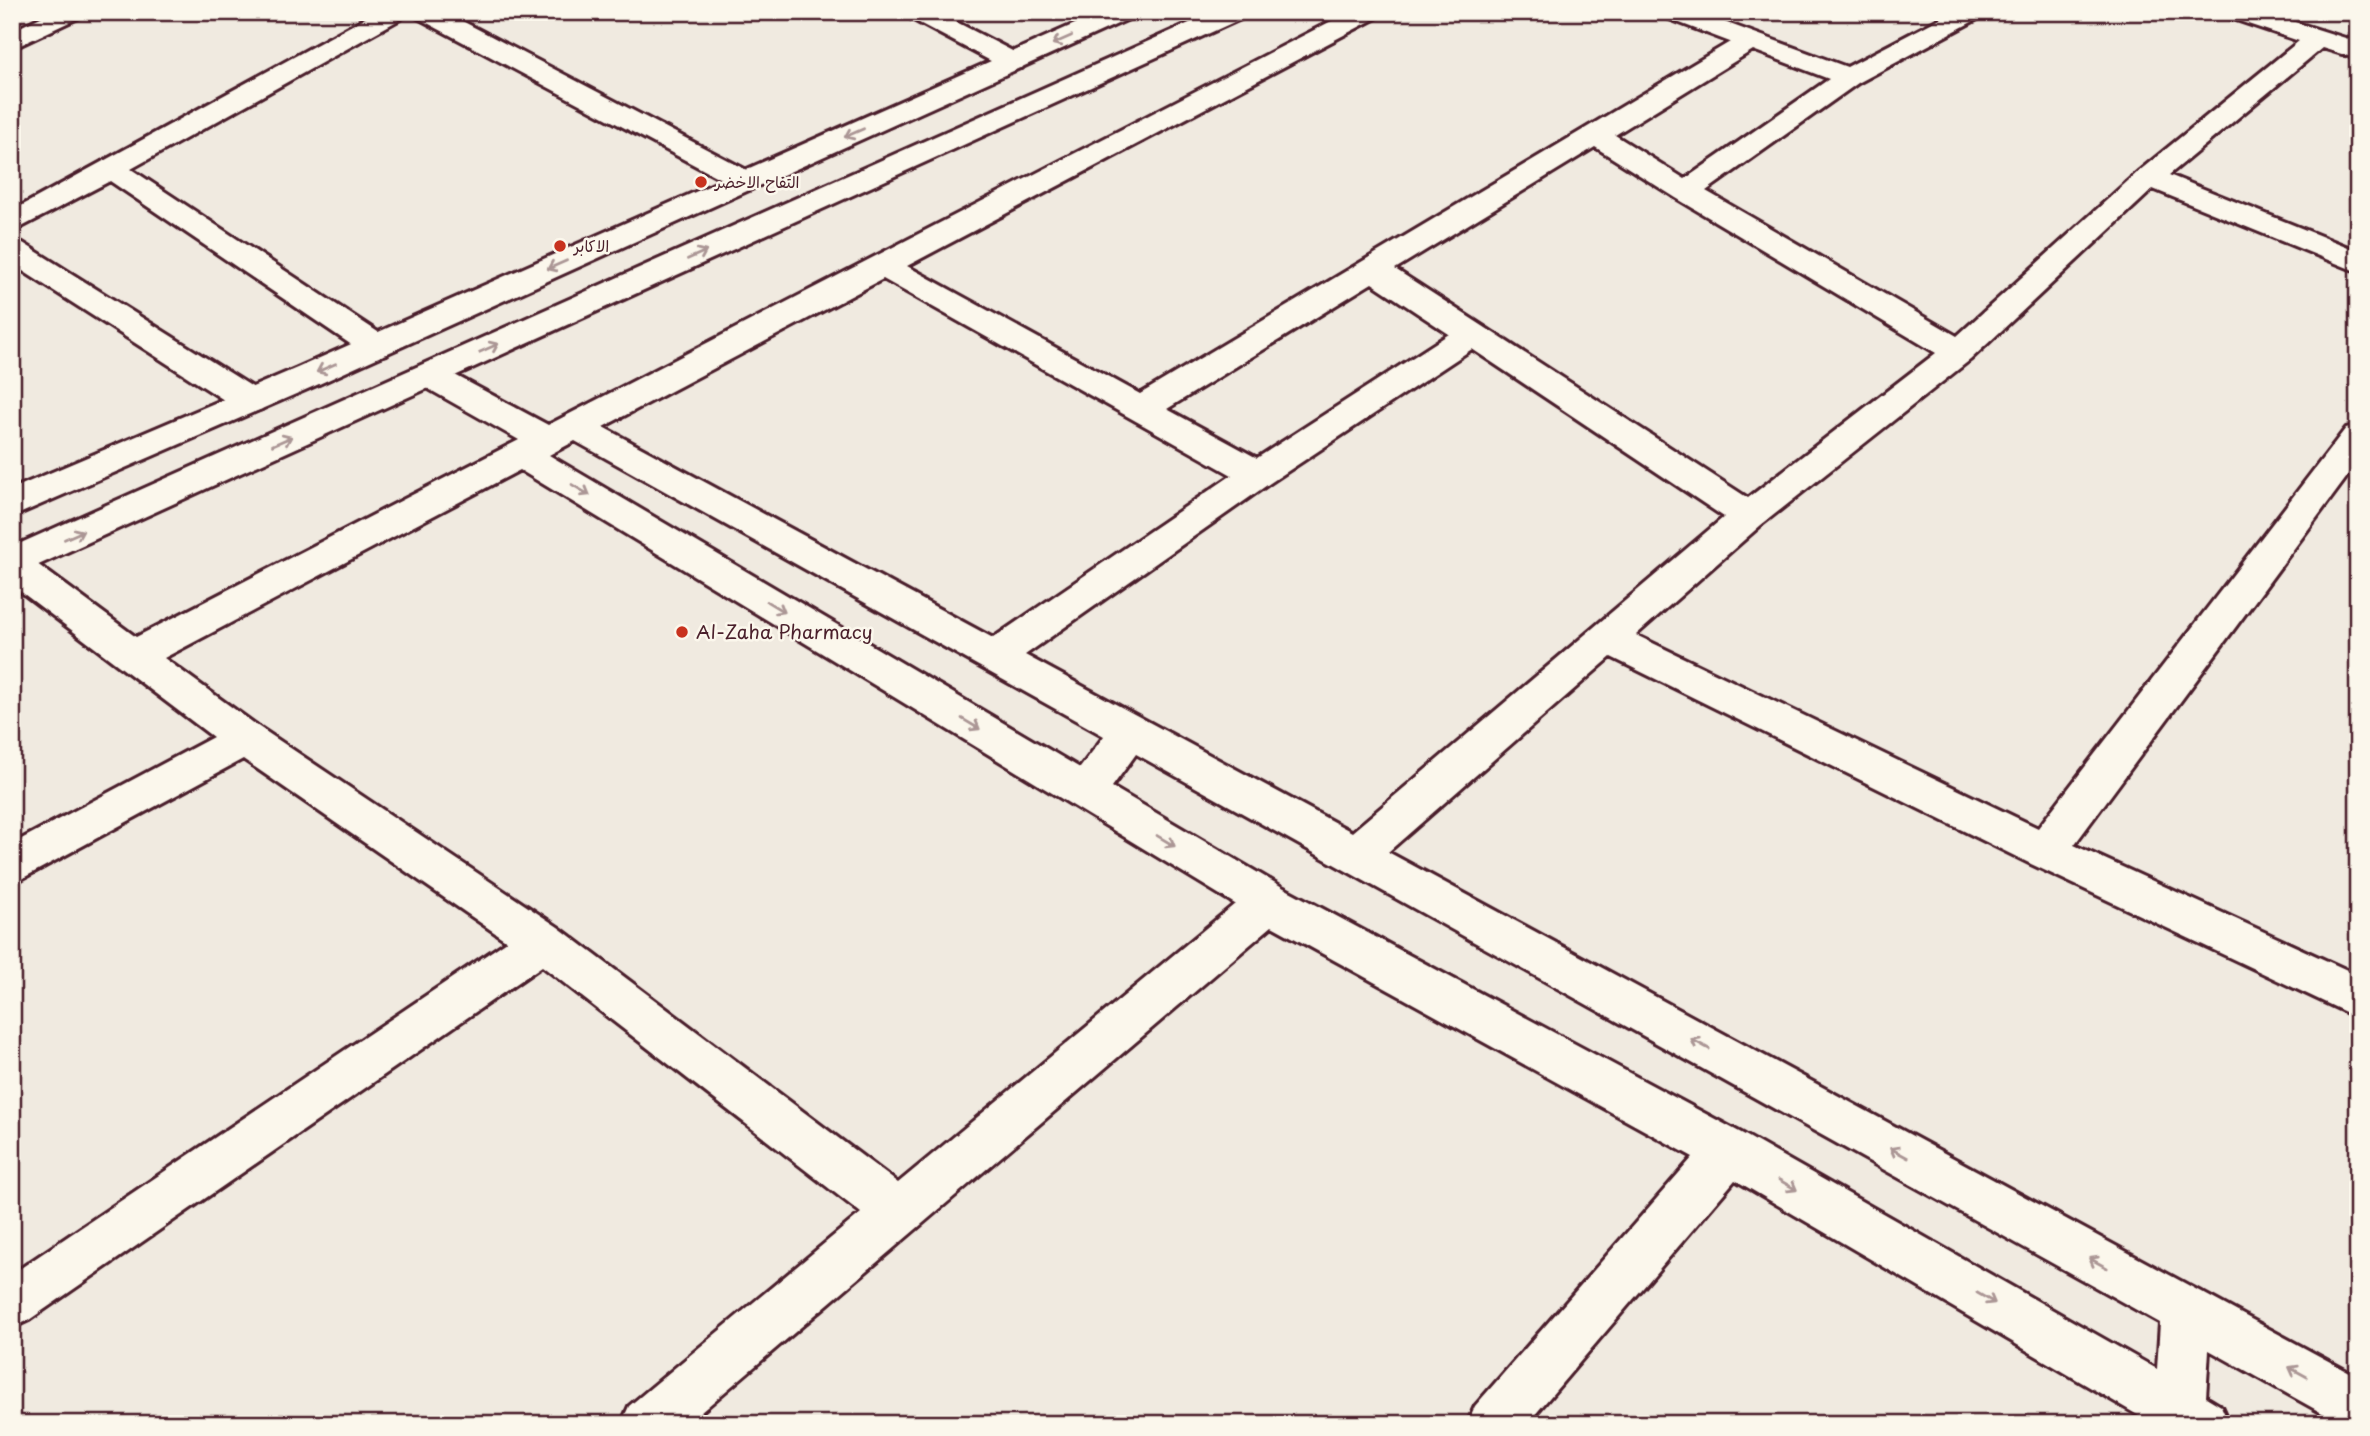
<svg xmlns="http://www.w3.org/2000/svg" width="2370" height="1436" viewBox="0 0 2370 1436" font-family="'Playpen Sans','Playpen Sans Arabic',sans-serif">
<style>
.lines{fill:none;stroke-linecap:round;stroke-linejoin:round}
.minor-casing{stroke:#4a1f2b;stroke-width:6}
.tertiary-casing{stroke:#4a1f2b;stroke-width:6}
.minor{fill:#fbf7ec;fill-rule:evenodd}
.tertiary{fill:#fbf7ec;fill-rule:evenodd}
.oneway{stroke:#ab9695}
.poi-dot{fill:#c8321e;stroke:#fbf7ec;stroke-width:2.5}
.labels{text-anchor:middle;stroke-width:5;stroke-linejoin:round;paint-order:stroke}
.far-poi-label{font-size:16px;fill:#4a1f2b;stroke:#fbf7ec;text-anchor:start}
.poi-label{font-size:19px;fill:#4a1f2b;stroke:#fbf7ec;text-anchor:start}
</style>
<rect width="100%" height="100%" fill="#f0eae0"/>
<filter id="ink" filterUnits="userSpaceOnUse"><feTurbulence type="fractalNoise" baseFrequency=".0143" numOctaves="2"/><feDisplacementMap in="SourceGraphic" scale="14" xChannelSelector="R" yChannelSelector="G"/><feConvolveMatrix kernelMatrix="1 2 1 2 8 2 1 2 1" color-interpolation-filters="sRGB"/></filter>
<g filter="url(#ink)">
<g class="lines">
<defs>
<path id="minor" d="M51 12H83L80 17 12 49V31Z
M376 12H407L404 17 131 169 387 338 392 346 387 354 376 357 365 354 110 181 12 232V211Z
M413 12H445L756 175 760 181 756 187 746 190 736 187 416 17Z
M905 12H937L1022 56 1026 62 1022 68H1004L908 17Z
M1349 12H1381L1378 17 907 266 1140 394 1730 42 1664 17 1661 12H1697L1847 67 1952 12H1984L1981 17 1858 83 1706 191 1957 336 2139 171 2299 41 2227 17 2224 12H2263L2358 42V59L2322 48 2169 175 2358 251V272L2153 189 1970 360 1761 525 1636 635 2038 828 2346 428 2358 425V462L2074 845 2358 975V1018L2031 864 1611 657 1388 852 2358 1377V1424L2340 1423 2209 1350 2206 1397 2221 1406 2229 1424H2153L1735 1180 1527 1424H1467L1475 1406 1693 1157 1272 926 687 1424H621L629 1406 861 1213 542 966 29 1320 12 1328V1274L507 941 243 759 12 884V844L213 737 12 585V551L25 555 136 637 519 440 418 383 413 375 418 367 429 364 440 367 548 425ZM1753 50 1829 79 1685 179 1615 135ZM1595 147 1676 198 1936 353 1748 498 1395 269ZM883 279 1232 475 993 638 603 427ZM1372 283 1449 334 1257 458 1167 409ZM1472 349 1724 517 1352 832 1025 655 1270 483ZM575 441 1104 736 1080 768 549 455ZM520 470 1235 904 898 1183 558 927 259 727 164 658ZM1136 754 2160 1323 2157 1369 1745 1135 1284 888 1112 787Z
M12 240 23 243 262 393 266 401 262 409 250 413 238 409 12 264Z"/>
<path id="tertiary" d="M1102 12H1136L1133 17 319 384 12 517V489L297 368Z
M1214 12H1248L1245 17 12 577V547Z"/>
</defs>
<!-- minor casing -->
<use href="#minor" class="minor-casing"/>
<!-- tertiary casing -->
<use href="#tertiary" class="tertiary-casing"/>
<!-- minor -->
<use href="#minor" class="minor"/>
<!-- tertiary -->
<use href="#tertiary" class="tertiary"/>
</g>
<!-- one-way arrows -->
<defs><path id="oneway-shaft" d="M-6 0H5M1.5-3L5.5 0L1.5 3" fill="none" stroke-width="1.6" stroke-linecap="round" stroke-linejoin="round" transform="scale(1.75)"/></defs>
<g class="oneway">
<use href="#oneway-shaft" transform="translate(1062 40) rotate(156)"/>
<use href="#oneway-shaft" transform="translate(854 133) rotate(156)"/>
<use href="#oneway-shaft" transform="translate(697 255) rotate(-24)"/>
<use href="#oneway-shaft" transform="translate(557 265) rotate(156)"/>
<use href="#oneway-shaft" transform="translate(489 348) rotate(-24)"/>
<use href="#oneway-shaft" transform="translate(326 368) rotate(156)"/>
<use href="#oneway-shaft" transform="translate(282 441) rotate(-24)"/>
<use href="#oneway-shaft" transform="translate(581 490) rotate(31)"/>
<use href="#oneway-shaft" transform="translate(74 535) rotate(-24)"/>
<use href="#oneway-shaft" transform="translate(776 607) rotate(31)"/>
<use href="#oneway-shaft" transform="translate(971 724) rotate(31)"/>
<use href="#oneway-shaft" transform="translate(1166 841) rotate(31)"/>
<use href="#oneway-shaft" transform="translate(1700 1044) rotate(-151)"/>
<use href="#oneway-shaft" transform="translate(1899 1153) rotate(-151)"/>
<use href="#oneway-shaft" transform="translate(1788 1185) rotate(30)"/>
<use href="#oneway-shaft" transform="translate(2098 1263) rotate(-151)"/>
<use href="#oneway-shaft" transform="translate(1986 1298) rotate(30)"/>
<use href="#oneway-shaft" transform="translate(2298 1372) rotate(-151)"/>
</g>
</g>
<!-- markers -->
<g class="poi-dot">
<circle cx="701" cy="182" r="7"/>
<circle cx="560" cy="246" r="7"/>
<circle cx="682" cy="632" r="7"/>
</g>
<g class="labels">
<!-- far-poi labels -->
<g class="far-poi-label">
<text x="715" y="188">التفاح الاخضر</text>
<text x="574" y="252">الاكابر</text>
</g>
<!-- poi labels -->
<g class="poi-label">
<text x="696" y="639">Al-Zaha Pharmacy</text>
</g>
</g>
<!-- margin -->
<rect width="2370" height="1436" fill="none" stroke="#fbf7ec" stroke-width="42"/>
<rect x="21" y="21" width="2328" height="1394" fill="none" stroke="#4a1f2b" stroke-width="2.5" filter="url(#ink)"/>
</svg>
